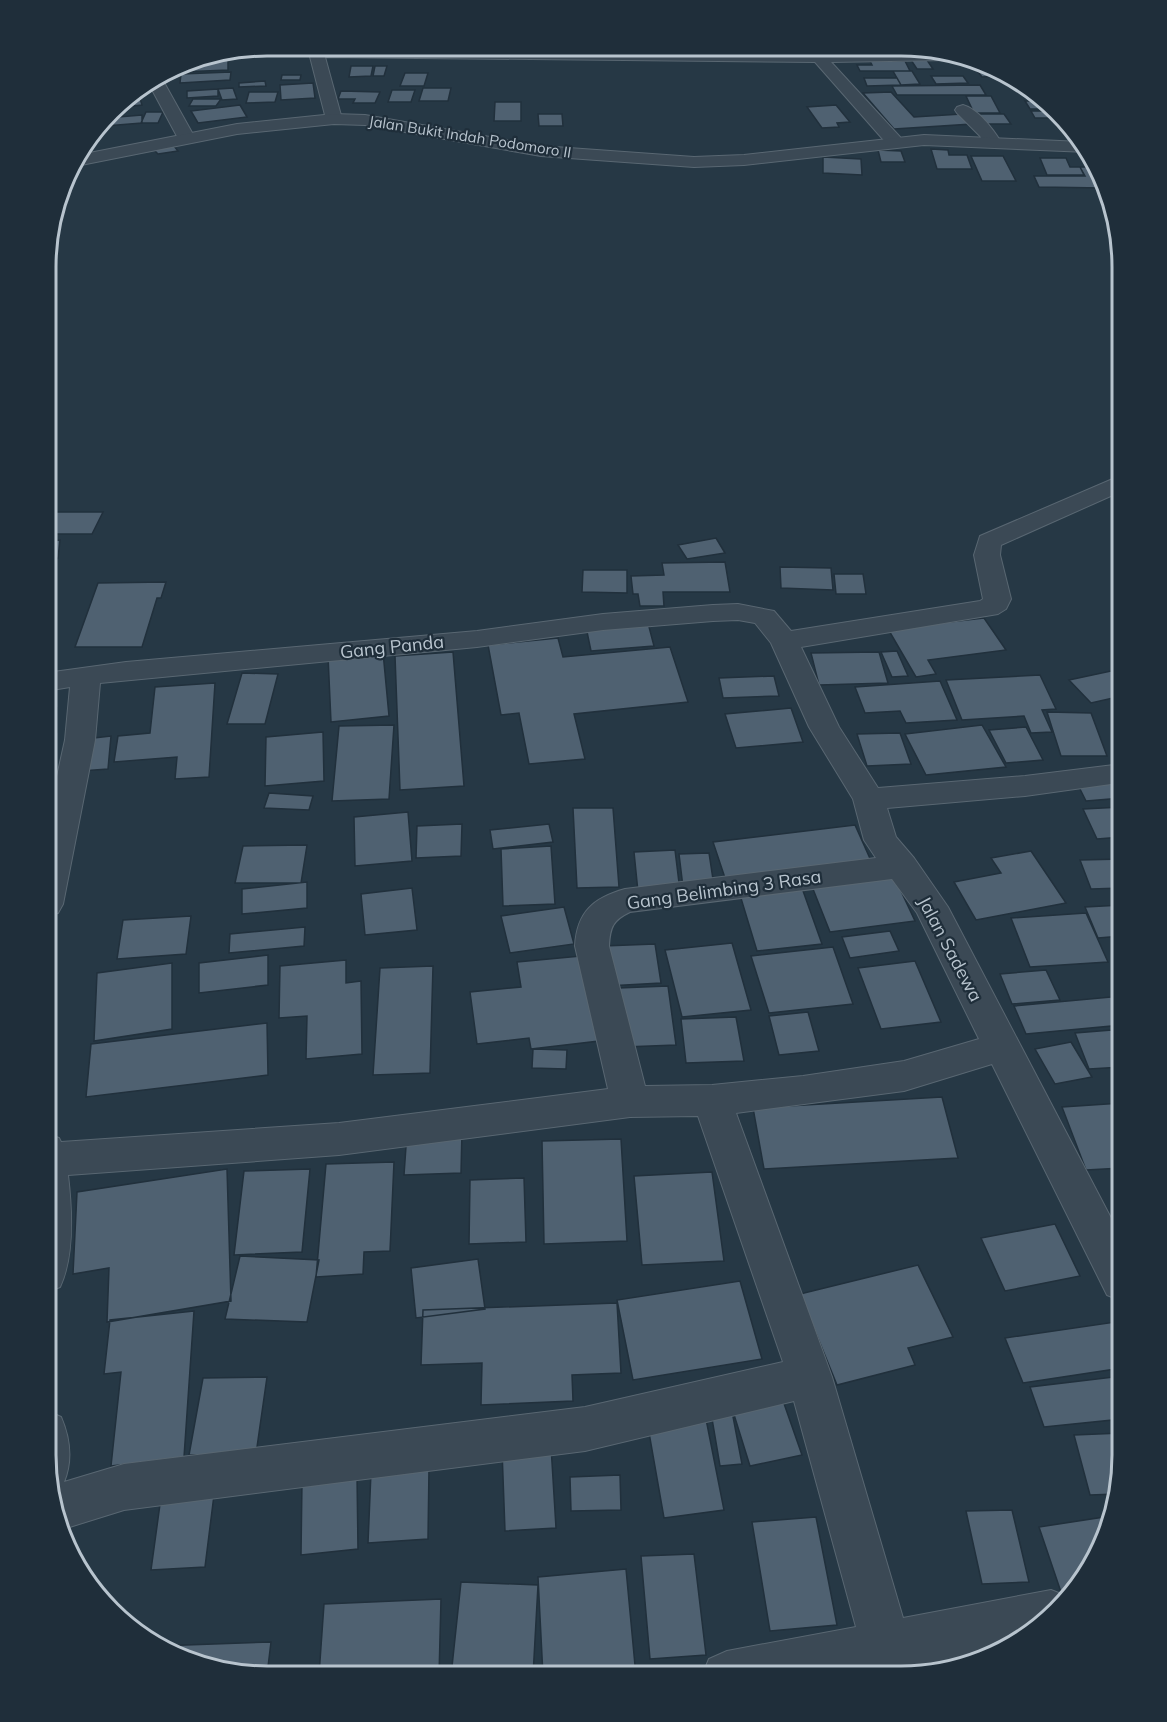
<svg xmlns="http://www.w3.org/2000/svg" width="1167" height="1722" viewBox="0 0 1167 1722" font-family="Mulish,sans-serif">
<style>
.building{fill:#4f6171;stroke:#21303c;stroke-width:1.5}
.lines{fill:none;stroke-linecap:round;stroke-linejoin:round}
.minor-casing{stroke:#596772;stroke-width:2}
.tertiary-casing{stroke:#596772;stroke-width:2}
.minor{fill:#3b4955;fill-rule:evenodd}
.tertiary{fill:#3b4955;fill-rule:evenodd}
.labels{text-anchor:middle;stroke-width:4.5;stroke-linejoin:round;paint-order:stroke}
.far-street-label{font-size:15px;fill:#b8c4ce;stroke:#1f2e3a}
.street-label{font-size:18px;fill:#b8c4ce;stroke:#1f2e3a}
.rim{fill:none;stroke:#b8c4ce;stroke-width:3}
</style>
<rect width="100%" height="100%" fill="#263845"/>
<!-- building -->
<path class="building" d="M281 45 282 54 258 56V46Z
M255 47 253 56 231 57 233 51Z
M817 47H869L873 53 848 54 845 49H819Z
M879 47H908L911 53H882Z
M228 58V70L180 72 181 65 189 60Z
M911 60H927L933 69H917Z
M870 61H905L910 71H860L857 65H872Z
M351 66H373L371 76 349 77Z
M375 66H387L384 76H373Z
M975 68H980L1000 76 982 77Z
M893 71H912L920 84 901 85Z
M231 72 230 80 180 83 181 74Z
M405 73H428L424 86H400Z
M282 75H301L300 80H281Z
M931 76H963L968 83 936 84Z
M864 78H897L901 85 867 86Z
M265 81 266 86 239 87V83Z
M313 83 315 98 281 100 280 85Z
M980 85 986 95H897L892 86Z
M233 88 237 99 222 100 218 89Z
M423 88H451L448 101H419Z
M218 89V96L187 98V91Z
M392 90H415L411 102H388Z
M341 91 380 92 375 103H353L355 99H338Z
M249 92H278L275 102 246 103Z
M891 92 914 117 962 114 972 124 894 129 863 93Z
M139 95 142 105 114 108 127 96Z
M966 96H991L1000 113H974Z
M193 99H221L216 106H189Z
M1025 101H1046L1054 109H1030Z
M495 102H521V121H494Z
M240 105 247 117 198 123 191 111Z
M836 105 850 122 837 123 839 127 822 128 807 107Z
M1031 111H1055L1063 118H1035Z
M146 112H163L158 123H141Z
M538 114H562L563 126H539Z
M977 114H1004L1011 124H984Z
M142 115V123L105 126 106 118Z
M1053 120H1065L1072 127H1057Z
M174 146 178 151 158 154 154 150Z
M931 149 948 150 949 155H967L972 169H937Z
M878 150 901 151 905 162H881Z
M971 156H1003L1016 181H982Z
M823 157 861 159 862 175 823 173Z
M1040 158H1066L1070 167H1080L1084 175H1047Z
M1080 167H1093L1104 188 1039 187 1034 176H1085Z
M47 512H103L92 534H46Z
M716 538 725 553 687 559 678 545Z
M60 540 58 558 46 559V541Z
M725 562 730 592H663L664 606H640L638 594H633L631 576 664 575 662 563Z
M780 567 831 568 833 590 781 588Z
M583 570H627V593L582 592Z
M834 574H863L866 594H836Z
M166 582 161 598H157L142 647H75L98 583Z
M984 618 1006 650 928 660 936 674 916 677 888 629Z
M648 623 654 646 591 651 586 627Z
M558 638 563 657 670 647 688 702 574 714 585 759 529 764 519 713 501 715 488 645Z
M897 651 908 676 892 677 881 652Z
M383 652 389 716 331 722 328 656Z
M453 652 464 786 400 790 395 656Z
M879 652 888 683 819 685 811 653Z
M1111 671 1122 682V696L1091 703 1069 680Z
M242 673 278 674 265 724H227Z
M1040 675 1056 709 1042 710 1052 732 1031 733 1024 716 962 720 946 680Z
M774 676 779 696 723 698 719 678Z
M940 681 957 720 906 723 900 711 865 713 855 687Z
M215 683 209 777 175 779 177 757 114 762 118 736 150 733 155 687Z
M57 708V732L46 733V710Z
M791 708 803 742 736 748 725 714Z
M1047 712 1091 713 1107 756H1061Z
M394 725 389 799 332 801 339 726Z
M982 725 1006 767 926 775 905 734Z
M1026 727 1043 760 1006 763 989 730Z
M323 732 324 781 265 786 266 737Z
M900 733 911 764 867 766 857 734Z
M111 736 108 769 81 771 85 739Z
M1114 780 1122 798 1086 801 1077 783Z
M269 793 313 796 309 810 264 808Z
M1122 807V837L1097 839 1083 809Z
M573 808H613L619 887 577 888Z
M408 812 412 861 355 866 354 817Z
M462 824 461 856 416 858 417 826Z
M549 824 553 842 493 849 490 830Z
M855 825 872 863 726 881 713 842Z
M307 845 301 883H235L243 846Z
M551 846 555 904 503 906 501 849Z
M675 850 680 891 638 892 634 852Z
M1031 851 1066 903 976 920 954 882 1001 873 991 858Z
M709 853 714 886 683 887 679 854Z
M1122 859V888L1091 889 1080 860Z
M893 874 915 921 830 932 811 884Z
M307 882V908L242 914V889Z
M412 888 417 930 365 935 361 894Z
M802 888 822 944 757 951 740 895Z
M1122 905V936L1098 938 1085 907Z
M564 907 574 944 510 953 501 916Z
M1086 913 1108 962 1030 967 1011 918Z
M191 916 186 954 117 959 123 920Z
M305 927 304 946 229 953 230 934Z
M890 931 899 951 850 958 842 937Z
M732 943 751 1010 682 1017 665 950Z
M655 944 661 983 607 986 603 946Z
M833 947 853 1004 769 1013 751 956Z
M268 955V985L199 993V963Z
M581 956 599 1041 531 1049 529 1038 477 1044 470 992 521 987 517 962Z
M346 960V983L361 981 362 1054 306 1059 307 1016 279 1018 280 966Z
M915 961 941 1022 881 1029 858 968Z
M172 963V1029L94 1041 97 973Z
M433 966 430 1073 373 1075 380 968Z
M1046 970 1060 1000 1012 1004 1000 974Z
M668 986 676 1045 624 1047 618 988Z
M1122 996V1025L1026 1034 1014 1006Z
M808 1012 819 1051 779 1055 769 1016Z
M736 1017 744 1061 686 1063 681 1019Z
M267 1023 268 1075 86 1097 91 1044Z
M1112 1030 1122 1054V1067L1089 1069 1075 1033Z
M1071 1042 1092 1077 1055 1084 1035 1049Z
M533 1049 567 1050 566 1069 532 1068Z
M942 1097 958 1158 764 1169 753 1108Z
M1122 1103V1168L1086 1170 1062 1107Z
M462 1131 461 1173 404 1175 407 1132Z
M621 1139 627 1241 544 1244 542 1141Z
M394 1162 390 1251 364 1252 363 1274 316 1277 326 1164Z
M227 1169 231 1301 107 1322 109 1268 73 1274 77 1192Z
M310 1169 302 1252 234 1255 244 1171Z
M712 1172 724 1261 642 1265 634 1176Z
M524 1178 526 1242 469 1244 470 1180Z
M1055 1224 1080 1276 1005 1291 981 1238Z
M240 1256 319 1260 307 1322 225 1319Z
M478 1259 485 1309 416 1318 411 1268Z
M918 1265 953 1337 908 1348 915 1365 837 1385 800 1294Z
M740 1281 762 1359 633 1380 617 1300Z
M617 1303 621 1373 572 1375 573 1401 481 1405 482 1363 421 1365 423 1310Z
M194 1311 184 1457 111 1466 121 1372 104 1374 110 1320Z
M1122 1321V1368L1023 1383 1005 1338Z
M1122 1376V1419L1044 1427 1030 1387Z
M267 1377 256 1454 189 1455 203 1378Z
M781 1395 802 1455 750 1466 731 1405Z
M731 1406 742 1464 720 1466 710 1407Z
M706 1419 724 1510 664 1518 648 1427Z
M1122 1433 1121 1470 1116 1494 1090 1495 1074 1435Z
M551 1446 556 1528 505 1531 502 1450Z
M429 1468 428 1539 368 1543 371 1472Z
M357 1475 358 1549 301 1555 302 1481Z
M620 1475 621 1510 571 1511 570 1477Z
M214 1495 205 1567 151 1570 161 1497Z
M1012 1510 1029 1582 982 1584 966 1511Z
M1111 1516 1105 1540 1076 1590 1062 1595 1039 1527Z
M816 1517 837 1625 770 1631 752 1522Z
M694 1554 706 1655 650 1659 641 1556Z
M626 1569 636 1676H543L538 1577Z
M461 1582 538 1585 533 1676H451Z
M441 1599 439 1676 319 1675 324 1604Z
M271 1642 267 1675H238L182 1660 158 1646Z
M997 1647 998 1653 985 1660 928 1672 925 1650Z
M848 1666 851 1677 759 1676Z"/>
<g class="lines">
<defs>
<path id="minor" d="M307 45H322V47L807 53 803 49 805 47H817L823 53 939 51 954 57 948 60 831 62 900 137 903 141 900 145H888L815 62 325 57 342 119 334 124 326 119Z
M161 77 195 138 192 142H180L149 84Z
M963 105C978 109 993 129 1001 142L998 146H986L980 136 957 113 955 110 957 107Z
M1122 475V491L1001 545 1000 555 1011 599 1006 609 998 614 801 647 839 727 878 788 1025 776 1122 764V787L1111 784 1025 796 887 808 896 837 914 858 948 907 1122 1239V1301L1107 1295 992 1064 904 1091 736 1113 832 1377 903 1618 1051 1590 1069 1597 1036 1631 1005 1649 918 1666 921 1673 901 1677H871V1675L702 1676 709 1659 727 1651 856 1627 794 1401 585 1451 124 1510 60 1530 45 1455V1410L61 1417C70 1438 73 1460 64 1482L124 1464 585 1407 783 1362 698 1116 630 1117 339 1155 68 1175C72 1209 75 1255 60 1287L45 1293 46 1134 59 1138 61 1142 339 1123 608 1089 575 946C577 912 593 898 625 889L876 858 864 840 853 799 809 727 771 643 755 623 738 620 713 621 603 630 477 647 100 683 95 740 63 904 58 913 46 916V826L65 740 70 687 46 691V673L126 662 477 631 603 614 713 605 738 604 774 611 791 631 980 601 983 599 974 555 980 536ZM892 879 917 913 979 1039 904 1061 803 1076 712 1085 645 1086 609 946C610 927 613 920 630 912Z"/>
<path id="tertiary" d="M334 114 365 115 541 146 694 157 744 155 924 135 1082 142 1088 152 924 145 744 165 694 167 541 156 365 125 334 124 237 134 71 167 74 156 237 124Z"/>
</defs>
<!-- minor casing -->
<use href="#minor" class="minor-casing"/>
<!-- tertiary casing -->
<use href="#tertiary" class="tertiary-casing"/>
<!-- minor -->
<use href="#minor" class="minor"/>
<!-- tertiary -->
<use href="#tertiary" class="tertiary"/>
</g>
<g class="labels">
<!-- far-street labels -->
<g class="far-street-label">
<text transform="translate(470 137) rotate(9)" y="5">Jalan Bukit Indah Podomoro II</text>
</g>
<!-- street labels -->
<g class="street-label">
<text transform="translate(392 647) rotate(-6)" y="6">Gang Panda</text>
<text transform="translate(724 890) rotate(-8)" y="6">Gang Belimbing 3 Rasa</text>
<text transform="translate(950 949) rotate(62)" y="6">Jalan Sadewa</text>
</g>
</g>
<!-- crop -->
<path d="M0 0H1167V1722H0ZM267 56H901A211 211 0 0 1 1112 267V1455A211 211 0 0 1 901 1666H267A211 211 0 0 1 56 1455V267A211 211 0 0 1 267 56Z" fill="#1f2e3a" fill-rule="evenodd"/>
<path class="rim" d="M267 56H901A211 211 0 0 1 1112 267V1455A211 211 0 0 1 901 1666H267A211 211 0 0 1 56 1455V267A211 211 0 0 1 267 56Z"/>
</svg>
